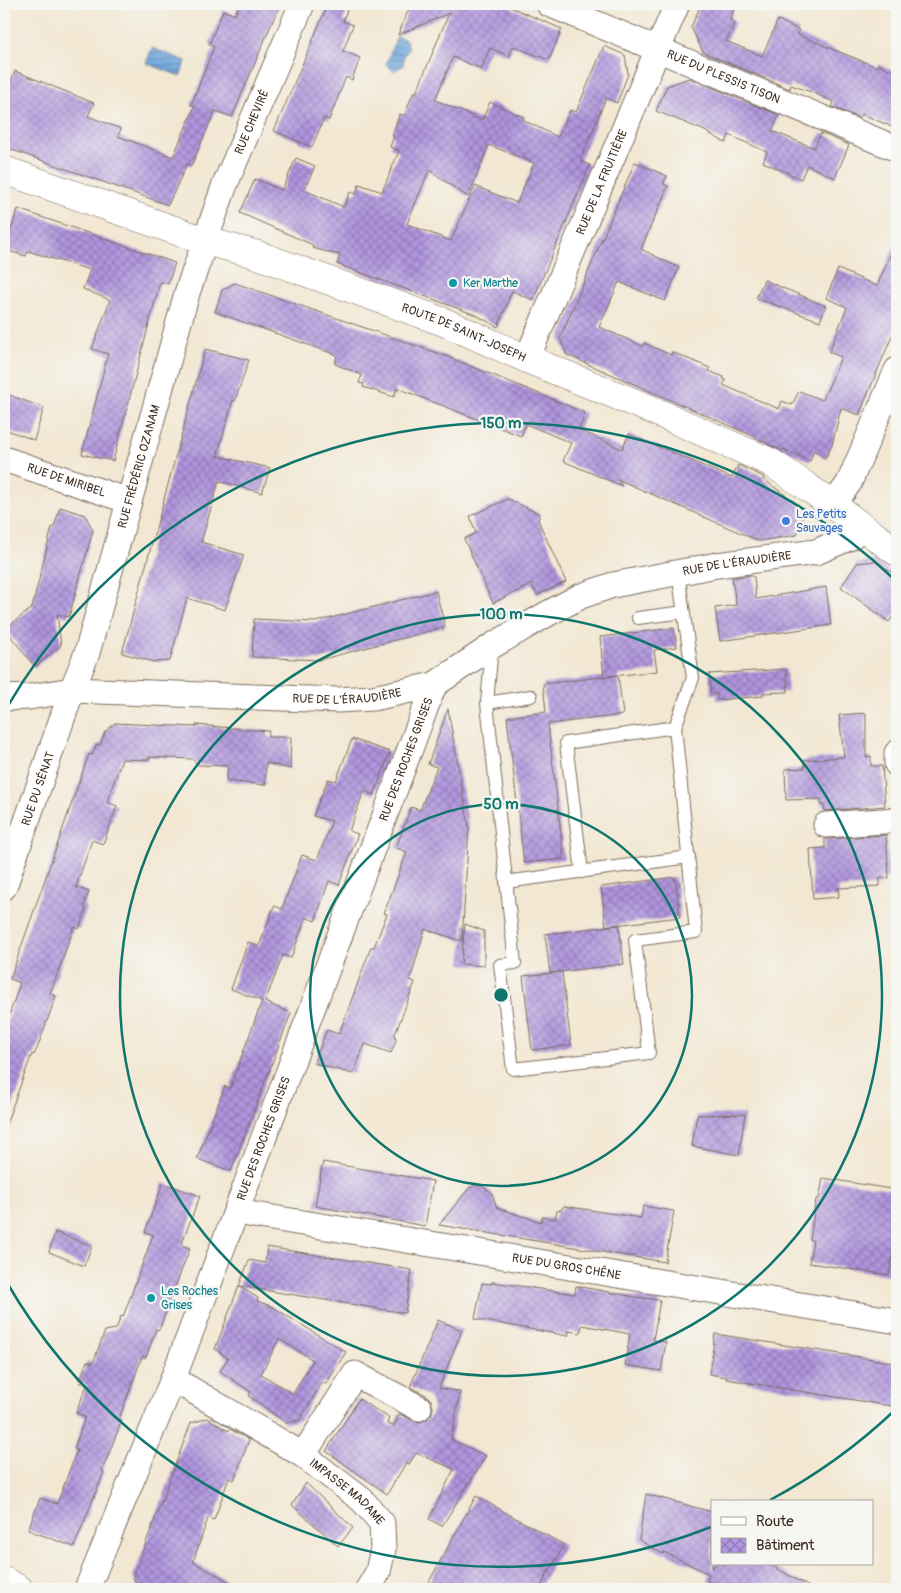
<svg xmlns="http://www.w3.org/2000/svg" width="901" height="1593" viewBox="0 0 901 1593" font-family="Pangolin,sans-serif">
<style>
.water{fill:url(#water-rules);stroke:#54687e}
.building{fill:url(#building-cross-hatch);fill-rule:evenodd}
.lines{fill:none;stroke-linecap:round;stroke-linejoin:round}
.service-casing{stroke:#7b6c5d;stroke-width:14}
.minor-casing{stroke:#7b6c5d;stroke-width:27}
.tertiary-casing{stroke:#7b6c5d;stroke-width:29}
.service{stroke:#fff;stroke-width:12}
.minor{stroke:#fff;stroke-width:25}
.tertiary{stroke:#fff;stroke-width:28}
.ring{fill:none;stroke:#0f766e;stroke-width:2.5}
.culture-dot{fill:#0f9aa8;stroke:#f6f6f2;stroke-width:2}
.shop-dot{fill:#3f7fe0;stroke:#f6f6f2;stroke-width:2}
.labels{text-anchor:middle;stroke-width:4.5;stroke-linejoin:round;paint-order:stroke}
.street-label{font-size:12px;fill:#3b2a1e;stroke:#f6f6f2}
.culture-label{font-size:12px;fill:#0d838f;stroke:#f6f6f2;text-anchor:start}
.shop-label{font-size:12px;fill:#366cbe;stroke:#f6f6f2;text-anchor:start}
.centre{fill:#0f766e;stroke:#f6f6f2;stroke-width:2.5}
.ring-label{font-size:15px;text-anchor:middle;font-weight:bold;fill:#0f766e;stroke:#f6f6f2;stroke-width:4.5;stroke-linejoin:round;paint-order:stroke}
</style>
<defs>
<pattern id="water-rules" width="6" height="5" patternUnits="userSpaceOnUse" patternTransform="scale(1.25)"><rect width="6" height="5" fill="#6ea6dd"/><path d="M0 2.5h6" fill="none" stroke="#5c87b3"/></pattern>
<pattern id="building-cross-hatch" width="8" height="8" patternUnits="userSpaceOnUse" patternTransform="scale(1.25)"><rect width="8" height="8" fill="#b095df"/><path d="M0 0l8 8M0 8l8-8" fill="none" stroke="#907ab4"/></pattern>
</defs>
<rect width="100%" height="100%" fill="#f6f6f2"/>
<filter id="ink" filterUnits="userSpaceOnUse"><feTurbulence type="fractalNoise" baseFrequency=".02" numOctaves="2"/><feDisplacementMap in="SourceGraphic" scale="10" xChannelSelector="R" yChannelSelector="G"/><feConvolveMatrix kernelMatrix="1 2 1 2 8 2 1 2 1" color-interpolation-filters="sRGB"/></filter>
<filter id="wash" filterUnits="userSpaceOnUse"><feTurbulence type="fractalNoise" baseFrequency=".0096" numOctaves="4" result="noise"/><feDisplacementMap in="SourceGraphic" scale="20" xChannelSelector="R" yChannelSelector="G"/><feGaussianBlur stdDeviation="1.12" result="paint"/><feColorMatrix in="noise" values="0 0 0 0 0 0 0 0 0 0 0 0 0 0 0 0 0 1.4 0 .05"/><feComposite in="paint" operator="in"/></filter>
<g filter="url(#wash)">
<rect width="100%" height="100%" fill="#f2e7d2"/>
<!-- water -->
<path class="water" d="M397 36 406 40 409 48 404 55 403 66 393 71 386 64Z
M152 48 186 61 180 76 146 63Z"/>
<g id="blocks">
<!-- building -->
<path class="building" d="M239 4H280L232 117 215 111 191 166 187 164 168 205 4 147V99L15 71 94 103 88 116 121 129 118 136 173 157 195 106 191 105 214 47 209 45 223 10 235 15Z
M328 4H349L343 21 353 25 343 51 360 58 352 80 346 77 329 120 324 118 312 147 274 131Z
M411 4H503L562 29 549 60 513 46 509 56 490 48 481 69 453 57 435 100 482 120 490 102 524 117 523 120 558 137 570 110 576 112 604 46 625 55 628 74 617 103 606 98 580 161 590 165 533 300 512 291 498 327 476 315 337 264 340 255 312 248 313 245 240 213 255 179 282 190 296 158 315 166 304 190 344 207 350 192 356 194 359 184 382 192 399 151 390 147 394 136 392 135 400 114 404 116 414 91 416 93 449 13 398 35ZM489 145 534 163 517 203 475 186 451 241 407 224 429 170 468 197Z
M701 4H736L730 19 735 22 726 41 762 56 778 20 799 30 797 34 832 49 877 67 878 64 897 73V129L862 114 860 118 832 107 834 102 814 93 791 85 790 89 703 52 691 27Z
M689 78 779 115 772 131 814 148 821 133 849 145 835 178 807 165 801 179 763 162 767 152 729 135 726 143 703 130 656 111 667 86Z
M635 162 667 176 663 184 668 186 641 249 679 268 665 301 619 282 599 327 643 346 644 343 671 355 672 352 710 368 709 371 724 377 723 379 726 380 723 385 779 409 782 401 792 405 799 391 823 400 841 357 829 352 847 307 826 298 838 269 877 286 897 239V324L859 415 841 408 832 445 825 459 814 450 810 461 783 449 782 451 751 435 567 355 560 338Z
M18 209 175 263 168 284 160 282 113 461 82 454 108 354 92 349 110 300 83 289 90 270 28 251 26 256 4 250Z
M764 280 826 306 820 321 756 298Z
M235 283 446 356 552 399 585 413 579 430 622 449 629 434 732 478 738 465 762 476 764 477 763 479 805 509 797 535 759 541 617 479 622 486 563 461 571 443 526 424 521 436 397 388 394 397 363 387 364 384 359 383 362 375 335 364 337 355 215 312 222 290Z
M205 349 249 360 235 401 233 400 217 456 270 468 262 493 219 481 201 542 244 555 225 610 187 598 170 661 154 662 122 653Z
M4 393 44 408 34 440 4 429Z
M508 499 540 514 538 520 566 582 537 595 532 584 493 603 464 539 476 533 470 516Z
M60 507 85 515 93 530 69 617 57 614 61 645 35 667 5 629 32 608 52 527H54Z
M875 561 897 576V611L889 622 841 587 857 563Z
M750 575 754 577 756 599 826 587 831 625 720 641 715 608 736 605 732 578Z
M436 591 445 627 319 660 252 657 254 619 315 622Z
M674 628 677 647 654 650 657 671 604 677 600 637Z
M786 669 788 692 763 693V696L717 700V694H711L709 674Z
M618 675 623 715 548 724 564 859 524 863 507 717 546 712 543 684Z
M448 709 469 827 462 941 425 929 410 980 415 982 395 1034 396 1040 391 1053 365 1044 353 1074 314 1063 327 1030 339 1034 371 947H374L387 914 384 913 407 852 396 848 411 807 420 810 437 767 428 764Z
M866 713V757L871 756V766H882L885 806 825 811 824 805H821V799L786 800 785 769 805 768 804 760 844 757 839 715Z
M115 723 196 727V725L269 731 268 737H291L290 769 266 763 265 785 226 781 228 766 198 765 192 759 149 757V760L122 759 107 802 117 806 103 844 92 840 76 887 89 892 84 905 86 910 79 929 74 927 50 994 56 996 38 1046 34 1055 32 1054 6 1124 4 1123V1031L20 983 10 979 89 754 92 755 97 744 100 745 105 732Z
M352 739 390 752 374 795 364 791 349 831 358 834 339 885 329 881 315 921 306 917 291 958 283 955 265 1002 291 1013 231 1171 197 1159 225 1086 230 1088 262 1001 231 989 248 942 259 946 274 906 282 909 302 855 317 860 332 821 313 816 328 779 336 781Z
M886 835 889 878H880V886L838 888 839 897 813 899 810 849 825 848V839Z
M675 877 680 917 606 926 601 887Z
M465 924 484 931V966L461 964Z
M619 925 624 964 550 973 545 934Z
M562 972 571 1045 532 1050 523 976Z
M745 1114 739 1155 692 1146 697 1115Z
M323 1162 433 1181 425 1226 315 1206Z
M823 1178 897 1190V1242L895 1254H893L889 1275 809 1263 813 1240H810L816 1199H819Z
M163 1183 200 1196 181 1245 190 1248 159 1330 156 1329 146 1357H142L119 1419 122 1420 102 1471 104 1472 74 1547 28 1530 40 1498 57 1504 77 1450 74 1449 85 1417 76 1413 87 1385 79 1382 87 1361 93 1363 105 1331 116 1329 121 1316 123 1317 153 1235 145 1232Z
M476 1185 484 1187 492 1193 497 1208 541 1222 542 1217 555 1219 557 1211 561 1210 564 1206 641 1218 643 1206 674 1211 665 1262 439 1225 469 1188Z
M55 1232 92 1246 84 1266 49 1252Z
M267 1247 412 1270 405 1313 239 1286 249 1260 265 1263Z
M492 1282 575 1294 576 1286 636 1297 660 1300 653 1340 666 1342 661 1371 625 1365 630 1334 582 1325 580 1333 569 1331 568 1336 475 1319 482 1283 492 1284Z
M239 1286 258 1298 257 1301 271 1306 346 1352 326 1384 322 1382 300 1420 286 1423 249 1396 251 1392 220 1371 228 1358 215 1349ZM279 1339 313 1360 293 1394 261 1374Z
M438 1320 462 1330 439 1388 460 1392 451 1439 486 1456 442 1526 429 1519 454 1469 416 1453 409 1464 406 1463 387 1494 326 1451 359 1399 389 1418 387 1424 394 1426 399 1414 419 1422 426 1420 431 1415 433 1408 431 1400 426 1395 410 1387Z
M715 1334 897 1363V1407L726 1379 727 1377 709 1374Z
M208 1418 228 1431 230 1429 249 1440 234 1480 229 1478 214 1520 208 1518 193 1562 243 1589H139L133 1577 191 1423Z
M306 1483 353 1528 338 1546 292 1505Z
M646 1494 712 1512V1569L715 1564H769L813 1589H722L707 1580 709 1574 664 1552 663 1554 639 1540Z
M476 1496 564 1545 539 1589H425Z"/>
</g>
</g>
<g filter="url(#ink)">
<use href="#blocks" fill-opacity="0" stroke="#7b6c5d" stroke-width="1"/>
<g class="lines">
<defs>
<path id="service" d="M638 618 684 612
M492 646 487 703 515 963 500 965 513 1069 649 1053 635 940 696 932 675 727 693 678 678 572
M487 703 531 696
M582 872 566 743 675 727
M506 882 689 857"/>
<g id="minor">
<path id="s1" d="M549 4 897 149"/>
<path id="s2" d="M527 359 677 4"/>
<path id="s3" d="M4 459 129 501"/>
<path d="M833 505 849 483 897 370"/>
<path id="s4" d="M4 698 29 697 72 690 337 700 373 698 434 685 492 646 547 614 581 596 613 585 717 565 816 552 851 537 862 527"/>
<path d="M897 753V764"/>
<path d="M826 825 897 820"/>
<path id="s5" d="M4 887 72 690 87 653 187 293 224 187 302 4"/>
<path id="s6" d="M236 1212 897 1321"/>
<path id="s7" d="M173 1379 303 1455 362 1500 382 1523 383 1549 378 1572 368 1589"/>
<path d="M303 1455 355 1374 419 1408"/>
<path id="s8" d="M87 1589 173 1379 434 685"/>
</g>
<g id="tertiary">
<path id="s9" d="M4 170 205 241 255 254 444 322 527 359 650 409 770 462 809 488 897 552"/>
<path d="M4 1581 19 1589"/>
</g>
</defs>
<!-- service casing -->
<use href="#service" class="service-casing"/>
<!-- minor casing -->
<use href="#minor" class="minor-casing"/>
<!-- tertiary casing -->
<use href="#tertiary" class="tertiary-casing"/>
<!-- service -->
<use href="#service" class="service"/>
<!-- minor -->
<use href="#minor" class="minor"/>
<!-- tertiary -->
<use href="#tertiary" class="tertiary"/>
</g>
</g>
<!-- distance rings -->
<g class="ring">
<circle cx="501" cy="995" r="191"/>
<circle cx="501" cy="995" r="381"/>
<path d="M895 1410A572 572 0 0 1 770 1500M711 1527A572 572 0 0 1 6 1281M6 709A572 572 0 0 1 895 580"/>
</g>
<!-- markers -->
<g class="culture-dot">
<circle cx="453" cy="283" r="5"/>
<circle cx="151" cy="1298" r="5"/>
</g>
<circle class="shop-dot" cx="786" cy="521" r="5"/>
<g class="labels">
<!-- street labels -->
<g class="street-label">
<text dy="4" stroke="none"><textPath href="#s1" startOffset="189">RUE DU PLESSIS TISON</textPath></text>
<text dy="4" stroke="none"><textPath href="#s5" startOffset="805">RUE CHEVIRÉ</textPath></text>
<text dy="4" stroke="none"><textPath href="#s2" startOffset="192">RUE DE LA FRUITIÈRE</textPath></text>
<text dy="4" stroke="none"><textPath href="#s9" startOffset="488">ROUTE DE SAINT-JOSEPH</textPath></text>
<text dy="4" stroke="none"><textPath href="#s5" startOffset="442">RUE FRÉDÉRIC OZANAM</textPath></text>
<text dy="4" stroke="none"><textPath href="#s3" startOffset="66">RUE DE MIRIBEL</textPath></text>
<text dy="4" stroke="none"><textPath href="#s4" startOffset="764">RUE DE L'ÉRAUDIÈRE</textPath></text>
<text dy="4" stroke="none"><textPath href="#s4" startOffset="344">RUE DE L'ÉRAUDIÈRE</textPath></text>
<text dy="4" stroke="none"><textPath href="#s8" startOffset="889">RUE DES ROCHES GRISES</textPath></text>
<text dy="4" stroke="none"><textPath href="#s5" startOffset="104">RUE DU SÉNAT</textPath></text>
<text dy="4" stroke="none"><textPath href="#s8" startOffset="484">RUE DES ROCHES GRISES</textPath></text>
<text dy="4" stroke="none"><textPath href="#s6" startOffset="335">RUE DU GROS CHÊNE</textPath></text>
<text dy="4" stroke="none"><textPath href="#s7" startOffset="208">IMPASSE MADAME</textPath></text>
</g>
<!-- culture labels -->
<g class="culture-label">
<text x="463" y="287">Ker Marthe</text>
<text x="161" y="1295">Les Roches<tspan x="161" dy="14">Grises</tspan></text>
</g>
<!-- shop labels -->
<g class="shop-label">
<text x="796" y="518">Les Petits<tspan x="796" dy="14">Sauvages</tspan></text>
</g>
</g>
<circle cx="501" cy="995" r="8" class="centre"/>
<g class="ring-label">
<text x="501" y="428">150 m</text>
<text x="501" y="619">100 m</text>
<text x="501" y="809">50 m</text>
</g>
<!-- margin -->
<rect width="901" height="1593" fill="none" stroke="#f6f6f2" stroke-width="20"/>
<!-- legend -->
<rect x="711" y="1500" width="162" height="65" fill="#f6f6f2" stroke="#aba49d"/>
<rect x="721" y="1517" width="25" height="8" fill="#ffffff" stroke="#aba49d"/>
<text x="756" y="1526" font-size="15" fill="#3b2a1e">Route</text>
<rect x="721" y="1538" width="25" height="15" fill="url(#building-cross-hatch)" stroke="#aba49d"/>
<text x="756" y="1550" font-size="15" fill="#3b2a1e">Bâtiment</text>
</svg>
